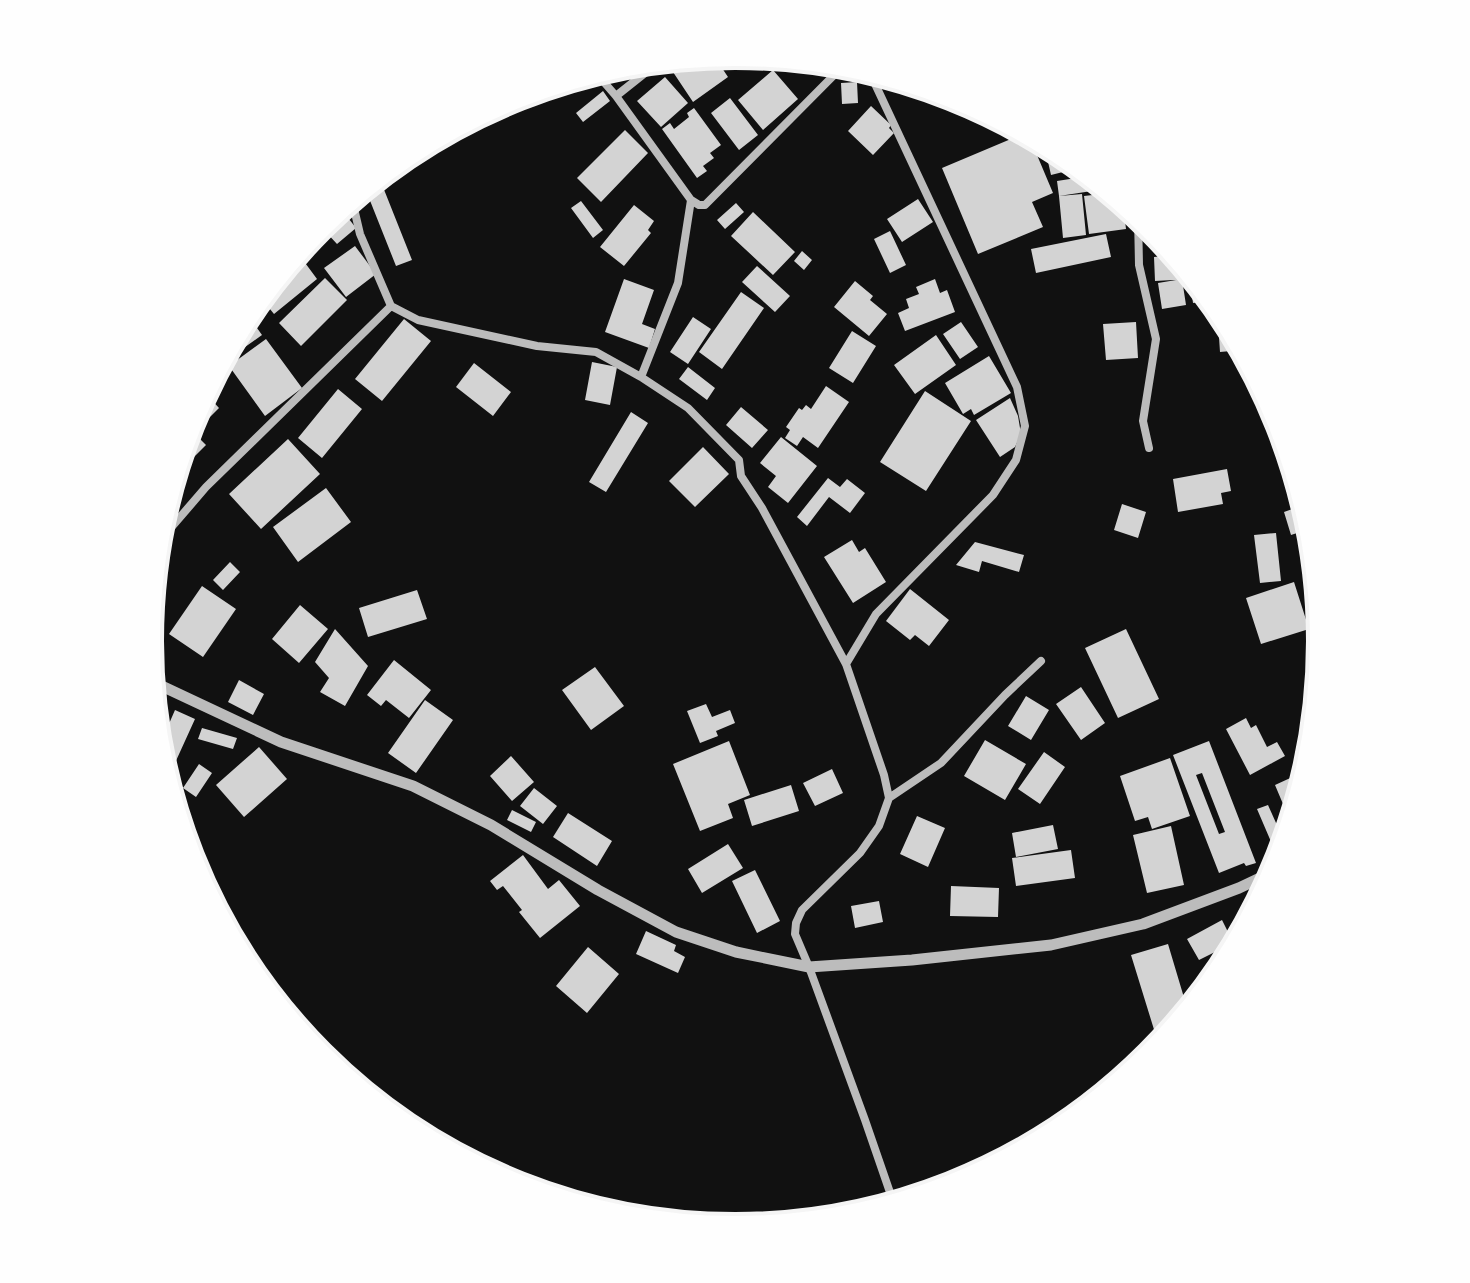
<svg xmlns="http://www.w3.org/2000/svg" width="1470" height="1283" viewBox="0 0 1470 1283" font-family="Inter,sans-serif">
<style>
.building{fill:#d3d3d3;fill-rule:evenodd}
.lines{fill:none;stroke-linecap:round;stroke-linejoin:round}
.minor{stroke:#bcbcbc;stroke-width:8}
.tertiary{stroke:#bcbcbc;stroke-width:11}
.rim{fill:none;stroke:#f5f5f5;stroke-width:4}
</style>
<rect width="100%" height="100%" fill="#111"/>
<!-- building -->
<path class="building" d="M732 54H735L757 56 735 64Z
M714 56 728 77 693 102 669 66 679 60Z
M773 70 798 99 763 130 738 100Z
M665 77 688 103 661 127 637 101Z
M857 82 858 103 842 104 841 83Z
M603 91 610 101 583 122 576 113Z
M730 98 758 135 739 150 711 113Z
M871 106 891 125 889 128 894 133 873 155 848 131Z
M694 108 721 145 710 153 714 158 703 166 707 171 697 178 662 129 670 123 674 129 689 117 687 113Z
M625 130 648 153 601 202 577 178Z
M1025 133 1029 136 1053 193 1032 202 1043 227 978 254 942 168Z
M1044 144 1062 153 1079 168 1051 175Z
M1089 176 1105 189 1059 196 1057 181Z
M379 177 412 260 396 266 365 188Z
M1110 193 1119 201 1120 204H1123L1126 229 1089 234 1084 196Z
M1082 194 1086 235 1063 238 1059 196Z
M918 199 933 222 902 242 887 219Z
M581 201 603 230 593 238 571 208Z
M736 203 744 212 725 229 717 220Z
M347 204 349 207 321 228 320 226Z
M634 205 654 221 648 230 651 233 624 266 600 247Z
M753 212 795 252 773 275 731 236Z
M345 214 356 228 337 244 325 231Z
M890 231 906 265 890 273 874 239Z
M1106 234 1111 257 1036 273 1031 249Z
M355 246 376 274 346 297 324 268Z
M802 251 812 260 804 270 794 261Z
M1174 255 1193 278 1197 283 1192 284 1191 279 1155 281 1154 257Z
M300 256 317 279 274 314 261 298 287 266Z
M757 266 790 296 775 312 742 282Z
M325 278 347 300 301 346 279 323Z
M624 279 654 290 642 324 655 329 649 348 605 332Z
M935 279 940 293 947 290 955 312 905 331 898 313 909 308 906 299 919 294 916 287Z
M1182 279 1186 305 1162 309 1158 283Z
M855 281 873 296 870 300 887 314 869 336 834 307Z
M1201 288 1212 301 1193 303 1191 289Z
M741 292 764 308 722 369 699 352Z
M1217 307 1224 315 1242 350 1220 352Z
M247 314 262 335 231 357 227 352Z
M693 317 711 329 688 364 670 352Z
M404 319 431 341 382 401 355 379Z
M961 322 978 347 960 359 943 334Z
M1136 322 1138 358 1106 360 1103 324Z
M852 331 876 346 853 383 829 368Z
M936 335 956 365 915 394 894 365Z
M266 339 302 388 265 416 229 366Z
M989 356 1011 393 974 415 971 409 963 414 945 383Z
M592 362 617 367 610 405 585 400Z
M474 363 511 392 493 416 456 387Z
M688 367 715 388 707 400 679 379Z
M826 386 849 402 818 448 803 437 797 446 785 438 790 430 786 427 799 408 802 410 806 405 811 409Z
M338 389 362 409 322 458 298 438Z
M925 391 971 421 926 491 880 462Z
M208 396 219 408 197 430 190 423 192 416 202 398 204 400Z
M1010 398 1018 416 1021 434 1015 447 1000 457 976 420Z
M741 407 768 430 752 448 726 425Z
M631 412 648 423 606 492 589 482Z
M189 428 206 445 180 471 177 467Z
M781 437 817 466 788 503 768 487 776 476 760 463Z
M288 439 320 474 261 529 229 494Z
M703 447 729 474 695 507 669 481Z
M1227 469 1231 491 1221 493 1223 504 1178 512 1173 479Z
M828 478 840 487 847 479 865 493 850 513 829 497 807 526 797 517Z
M326 488 351 522 298 562 273 527Z
M1122 504 1146 512 1138 538 1114 530Z
M1298 507 1306 530 1291 535 1284 512Z
M1276 533 1281 581 1260 583 1254 535Z
M852 540 859 552 865 548 886 582 853 603 824 557Z
M975 542 1024 555 1019 572 982 561 979 572 956 565Z
M230 562 240 572 223 590 213 580Z
M1294 582 1309 629 1261 644 1246 598Z
M202 586 236 609 203 657 169 634Z
M910 589 949 620 929 646 915 635 910 640 886 621Z
M417 590 427 619 368 637 359 608Z
M300 605 328 629 299 663 272 639Z
M335 629 368 666 345 706 320 692 329 678 315 662Z
M1126 629 1159 699 1118 718 1085 648Z
M394 660 431 690 409 718 386 700 381 706 367 695Z
M595 667 624 706 591 730 562 690Z
M239 680 264 694 253 715 228 702Z
M1081 687 1105 723 1081 740 1056 704Z
M1026 696 1049 710 1031 740 1008 726Z
M425 700 453 720 416 773 388 753Z
M706 704 712 717 730 710 735 723 716 731 718 736 700 743 687 711Z
M155 706 164 711 156 724 154 708Z
M175 710 195 719 170 774 164 772 158 749Z
M1246 718 1251 728 1256 725 1267 747 1277 742 1285 756 1250 775 1226 729Z
M202 728 237 738 233 749 198 739Z
M985 740 1026 764 1005 800 964 776Z
M729 741 750 795 728 804 733 818 700 831 673 764Z
M1209 741 1256 863 1246 866 1244 863 1219 873 1173 755ZM1202 773 1225 832 1219 834 1196 775Z
M259 747 287 779 244 817 216 785Z
M1044 752 1065 767 1040 804 1018 789Z
M511 756 534 782 512 801 490 776Z
M1170 758 1190 816 1152 829 1148 817 1135 821 1120 776Z
M199 764 212 773 196 797 183 788Z
M832 769 843 793 815 806 803 783Z
M1299 774 1303 783 1291 823 1275 785Z
M791 785 799 811 752 826 744 800Z
M534 788 557 806 543 824 520 806Z
M1268 805 1285 843 1283 847 1275 851 1257 809Z
M512 810 536 822 531 832 507 820Z
M568 813 612 841 597 866 553 837Z
M917 816 945 828 928 867 900 854Z
M1053 825 1058 849 1016 857 1012 833Z
M1171 826 1184 885 1147 893 1133 835Z
M728 844 743 868 702 893 688 869Z
M1071 850 1075 878 1016 886 1012 858Z
M523 855 548 889 559 880 580 906 540 938 519 912 522 910 503 886 497 890 490 881Z
M755 870 780 921 757 933 732 881Z
M951 886 999 888 998 917 950 916Z
M879 901 883 922 855 928 851 906Z
M1222 920 1235 946 1225 965 1217 951 1199 960 1187 939Z
M646 931 676 945 674 951 685 957 678 973 636 954Z
M1168 944 1188 1011 1171 1032 1156 1036 1131 955Z
M588 947 619 974 587 1013 556 986Z"/>
<g class="lines">
<!-- minor -->
<path class="minor" d="M596 73 616 96 691 200 699 205H705L844 65
M616 96 660 61
M352 200 360 234 391 306 418 320 537 346 596 352 641 377 688 408 739 460 741 476 762 508 846 664 884 775 889 798 879 826 860 853 802 910 796 923 795 934 809 967 865 1120 894 1204
M1138 216 1139 265 1156 339 1143 421 1149 448
M641 377 678 283 691 200
M157 544 206 487 391 306
M846 664 876 614 993 495 1016 460 1025 426 1017 387 869 71
M889 798 941 763 1005 695 1041 661"/>
<!-- tertiary -->
<path class="tertiary" d="M151 681 281 742 413 786 491 825 598 890 676 932 736 952 809 967 912 960 1051 945 1143 924 1239 888 1275 871"/>
</g>
<!-- crop -->
<path d="M0 0H1470V1283H0ZM162 641a573 573 0 1 1 1146 0a573 573 0 1 1-1146 0Z" fill="#fefefe" fill-rule="evenodd"/>
<path class="rim" d="M162 641a573 573 0 1 1 1146 0a573 573 0 1 1-1146 0Z"/>
</svg>
